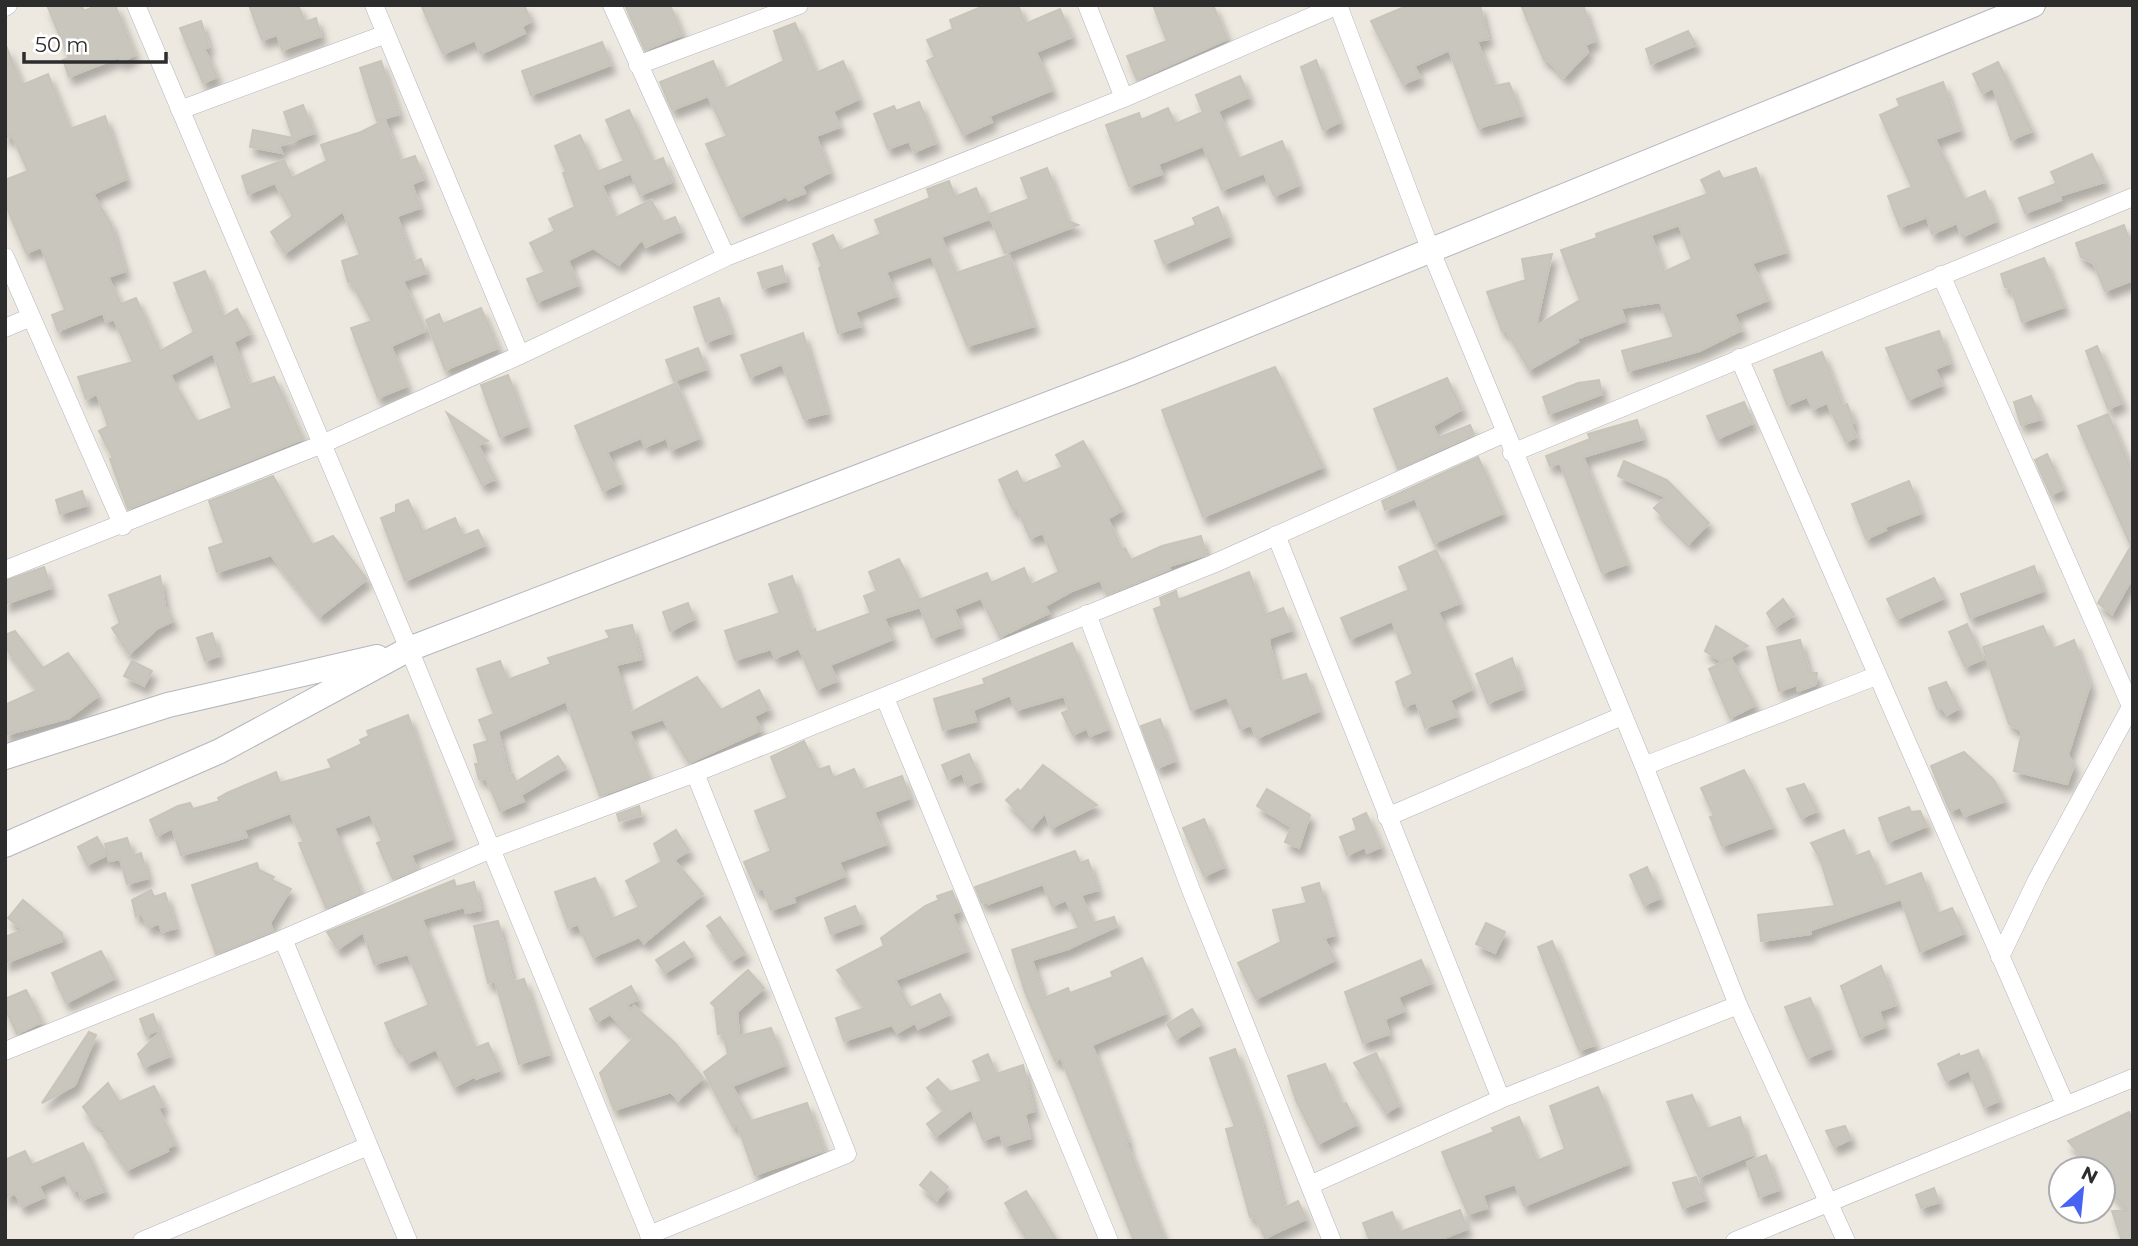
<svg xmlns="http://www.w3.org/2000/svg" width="2138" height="1246" viewBox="0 0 2138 1246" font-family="Montserrat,sans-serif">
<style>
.building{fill:#c9c6be;stroke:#c9c4b9;stroke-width:2;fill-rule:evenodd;filter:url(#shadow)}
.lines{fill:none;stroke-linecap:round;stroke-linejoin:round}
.street-casing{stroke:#b3b6bf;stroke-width:19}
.secondary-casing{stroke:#b3b6bf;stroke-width:26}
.street{stroke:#fff;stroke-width:18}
.secondary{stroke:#fff;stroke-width:24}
</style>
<defs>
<filter id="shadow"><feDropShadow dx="4.5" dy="8" stdDeviation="3.5" flood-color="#0004"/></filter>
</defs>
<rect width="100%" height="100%" fill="#ede8e0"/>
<!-- building -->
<path class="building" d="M47 5H81L84 11 98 5H115L135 55 121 62 119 57 69 77 63 60 69 58Z
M249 5H298L305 22 316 18 321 36 282 50 277 35 262 40Z
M421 5H524L531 21 522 27 525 33 481 54 475 40 443 54Z
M625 5H670L682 35 645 50Z
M986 5H1018L1025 24 1060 9 1072 37 1036 52 1052 90 989 116 992 122 963 135 927 61 935 57 927 40 953 29 950 20Z
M1153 5H1213L1227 39 1137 80 1127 56 1167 41Z
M1409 5H1480L1488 39 1477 41 1494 86 1509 83 1522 115 1478 128 1449 50 1414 66 1420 77 1403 84 1371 21Z
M1521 5H1583L1595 41 1585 45 1588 52 1564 77 1547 59 1544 60Z
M201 21 209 47 204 48 217 77 203 83 180 28Z
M795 23 816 73 843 61 859 99 833 111 840 127 816 136 830 172 802 186 805 193 788 200 787 196 740 217 706 144 727 136 708 96 672 110 660 82 713 61 725 89 784 61 774 31Z
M1688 31 1696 45 1651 64 1646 49Z
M602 42 611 65 531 95 522 71Z
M6 46 22 85 48 74 70 129 105 116 126 179 93 194 111 224 125 271 108 277 121 304 136 298 160 351 194 332 174 283 205 271 223 317 237 309 250 333 234 342 249 385 274 377 303 439 128 509 110 459 113 458 99 431 108 426 97 394 86 399 78 377 133 362 114 319 106 322 103 313 58 331 52 315 65 310 41 247 26 253 5 203V180L28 171 12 135 5 138ZM213 353 232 408 197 422 170 375Z
M1316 60 1340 122 1323 130 1301 67Z
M381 61 399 114 377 121 360 68Z
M1998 62 2032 131 2011 140 1993 88 1982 93 1973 74Z
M1240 76 1249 97 1218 111 1238 159 1282 141 1299 185 1274 196 1264 173 1222 190 1203 146 1158 164 1162 174 1129 186 1106 125 1139 113 1141 120 1168 108 1175 124 1203 112 1196 95Z
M1943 82 1960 130 1935 139 1964 200 1985 191 1996 221 1962 237 1957 223 1932 234 1927 217 1900 227 1888 196 1912 187 1880 115 1900 106 1897 99Z
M919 102 936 143 914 152 909 141 888 149 874 114 894 106 896 111Z
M303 105 314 133 279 146 282 153 250 147 253 130 293 138 284 112Z
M629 110 653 162 663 158 672 182 640 195 631 173 602 185 615 218 651 200 663 222 675 217 681 231 646 247 642 239 619 265 593 248 568 260 578 285 537 302 527 279 545 272 530 243 555 231 549 219 575 207 563 173 566 172 555 146 580 135 597 172 624 161 606 120Z
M385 120 400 161 415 156 424 179 412 184 420 208 397 216 413 262 421 259 426 273 403 281 425 331 391 346 407 386 378 398 351 328 372 321 351 281 348 282 342 261 360 255 343 211 285 253 271 232 293 216 275 183 248 194 242 176 284 160 292 178 327 161 321 145 361 132Z
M2092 154 2105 182 2062 195 2051 172Z
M1047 168 1068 221 1078 225 1005 253 989 214 1029 199 1021 178Z
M1756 168 1786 252 1752 263 1768 300 1734 314 1742 330 1699 351 1628 371 1622 351 1674 337 1660 302 1621 308 1625 321 1576 339 1578 342 1529 370 1506 330 1502 331 1487 292 1526 280 1522 259 1552 254 1536 326 1580 300 1561 250 1597 238 1596 234 1708 194 1701 180 1719 171 1723 179ZM1679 225 1692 259 1664 272 1651 235Z
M949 181 955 197 976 188 989 219 941 237 956 273 1009 255 1034 326 967 346 931 256 886 272 896 296 855 312 861 326 838 333 819 268 822 266 813 244 833 235 840 251 881 234 875 220 930 198 927 189Z
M2055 184 2061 200 2025 213 2019 198Z
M1218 207 1229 236 1164 264 1155 241 1196 225 1193 218Z
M2124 225 2133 252V280L2105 291 2094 264 2081 257 2076 243Z
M2044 258 2064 307 2022 322 2011 288 2005 287 2001 274Z
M782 266 786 281 763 288 758 273Z
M719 298 731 333 706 342 694 307Z
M481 308 498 348 445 370 426 320 439 314 443 324Z
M1939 331 1950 363 1935 369 1942 385 1908 400 1886 348Z
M803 333 827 413 804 419 782 364 750 377 741 355Z
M2097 346 2122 403 2108 409 2086 351Z
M698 348 706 369 674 381 666 360Z
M1822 352 1843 406 1847 404 1854 422 1851 424 1856 437 1846 442 1827 403 1813 409 1807 397 1787 405 1774 370Z
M1275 367 1323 467 1203 517 1162 410Z
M508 375 527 426 500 437 481 385Z
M1447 378 1462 409 1433 426 1438 438 1470 425 1474 434 1398 469 1374 409Z
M1599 380 1602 394 1549 414 1543 397 1578 383Z
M676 383 699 438 671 450 666 438 645 447 641 438 607 452 621 483 603 491 575 426Z
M2031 396 2041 419 2021 425 2014 402Z
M1744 402 1753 423 1717 439 1707 416Z
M447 413 488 441 478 445 495 479 482 485Z
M2108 414 2133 474V577L2112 614 2098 603 2131 546 2078 426Z
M1637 420 1643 439 1583 457 1627 564 1602 573 1560 463 1550 466 1546 456 1590 439 1588 434Z
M1083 441 1122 510 1108 519 1122 550 1125 548 1131 560 1162 546 1201 536 1206 555 1169 566 1170 569 1107 595 1100 580 1072 591 1045 606 1049 613 1000 637 981 598 954 609 961 627 932 638 920 607 884 618 893 639 830 665 837 681 817 689 799 648 775 658 771 649 735 660 725 631 780 613 769 584 792 576 811 631 815 629 816 633 871 613 864 596 877 591 869 572 899 559 919 600 987 573 991 583 1024 568 1031 585 1059 572 1043 533 1030 538 1017 508 1013 510 999 480 1017 471 1023 484 1063 467 1056 455Z
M2047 454 2063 489 2051 495 2035 460Z
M1478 457 1503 513 1434 543 1415 498 1385 510 1382 501Z
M1624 461 1667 480 1709 523 1689 543 1654 508 1666 497 1618 476Z
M273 476 312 545 333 536 367 579 320 616 271 555 217 572 209 548 224 543 209 501Z
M1909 481 1921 513 1885 527 1886 530 1866 539 1852 504Z
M82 491 87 505 60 514 56 500Z
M408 500 423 532 455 518 463 536 478 530 485 545 405 581 381 518 396 512V505Z
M1436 550 1460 603 1438 612 1472 689 1450 700 1457 716 1425 728 1416 702 1404 707 1396 682 1413 674 1392 621 1350 639 1341 618 1409 590 1399 567Z
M2034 566 2043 591 1970 618 1961 594Z
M44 567 51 588 5 604V581Z
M1249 572 1265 615 1283 608 1292 630 1270 638 1269 642 1279 682 1306 674 1319 711 1257 738 1251 725 1240 729 1227 697 1191 710 1154 609 1162 606 1160 598 1176 591 1178 600Z
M160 576 165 606 173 621 158 628 129 654 112 628 120 623 109 595Z
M1934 578 1944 598 1897 619 1887 599Z
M1783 599 1794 615 1775 627 1767 613Z
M688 603 694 619 670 631 663 612Z
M1967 624 1983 659 1965 667 1949 632Z
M632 625 641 659 616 665 630 713 697 677 721 710 759 690 769 709 754 716 761 730 689 763 663 719 629 731 649 778 600 796 566 701 498 731 509 776 513 774 516 782 558 756 566 768 521 795 524 801 500 811 486 778 479 779 475 764H479L474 745 488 741 479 720 494 714 477 669 500 661 507 680 551 664 548 658 610 638 606 631Z
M1716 626 1748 646 1723 662 1705 651Z
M2043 626 2053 649 2074 640 2090 685 2068 755 2074 765 2067 784 2014 771 2022 731 2009 724 1983 647Z
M15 631 43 668 68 653 99 695 69 718 5 735V705L38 690 5 647V635Z
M212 633 219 656 205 661 197 638Z
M1800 640 1809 672 1817 673 1815 685 1798 691 1797 685 1779 691 1767 647Z
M1072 643 1108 729 1090 736 1087 728 1073 735 1062 713 1069 710 1064 696 1016 710 1010 695 973 710 976 721 943 730 934 699 985 684 983 679Z
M1512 658 1522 689 1488 703 1476 674Z
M1731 658 1755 705 1730 718 1709 669Z
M132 661 152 671 144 686 124 676Z
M1946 682 1959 708 1947 715 1943 709H1937L1929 688Z
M408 715 452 839 411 855 417 869 393 879 377 843 382 841 370 814 334 828 361 893 326 908 299 843 304 842 290 813 244 830 247 837 181 855 172 828 157 836 150 820 178 806 190 803 193 809 220 801 218 798 227 793 276 772 280 783 332 768 328 760 362 744 360 740 369 736 367 731Z
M1160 719 1175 761 1157 768 1141 726Z
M804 741 818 770 829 766 833 778 854 769 863 790 902 776 910 798 874 812 887 844 839 862 845 876 793 897 795 902 771 910 763 888 757 891 744 862 771 851 755 811 788 798 771 757Z
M1964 752 1994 780 2005 801 1965 816 1960 807 1950 811 1931 766Z
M969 754 981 781 967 786 962 773 948 779 942 765Z
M1043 765 1097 805 1051 828 1045 813 1032 827 1006 800 1018 789 1020 792Z
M1744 770 1773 827 1722 846 1710 817 1714 816 1701 788Z
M1804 784 1817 811 1801 818 1787 789Z
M1267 789 1310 815 1299 848 1285 842 1291 827 1257 806Z
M639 806 641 815 619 821 617 814Z
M1909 807 1911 812 1920 811 1927 826 1888 842 1879 818Z
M1366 813 1381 847 1367 853 1365 847 1347 855 1340 837 1357 830 1353 819Z
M1204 819 1224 867 1204 876 1183 828Z
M676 830 689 851 674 860 703 894 644 943 639 937 593 957 578 924 568 928 555 892 595 878 612 919 639 907 626 881 662 862 654 844Z
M1844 830 1854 857 1869 851 1884 887 1921 873 1937 914 1952 908 1964 933 1920 952 1901 899 1811 930V934L1761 941 1758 915 1835 906 1820 859 1811 843Z
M97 837 107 855 87 865 78 847Z
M127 838 133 856 141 853 148 878 127 884 120 859 109 861 105 844Z
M1075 851 1080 863 1088 860 1098 890 1081 895 1093 923 1114 917 1117 926 1068 949 1032 960 1044 998 1068 988 1070 993 1113 977 1111 972 1142 958 1166 1013 1092 1045 1128 1141 1126 1142 1165 1241H1134L1061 1058 1055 1061 1025 992 1012 950 1079 928 1066 900 1052 906 1043 884 988 904 987 901 982 903 975 887Z
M257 863 259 870 274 877 272 880 291 889 270 923 273 931 216 954 192 885Z
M1647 867 1660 898 1644 905 1630 875Z
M454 880 456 887 474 882 481 910 466 913 464 907 422 919 475 1048 488 1043 500 1070 476 1079 475 1076 454 1087 436 1049 407 1063 399 1045 395 1047 385 1023 429 1005 408 954 374 964 363 932 338 949 327 932Z
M1319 883 1334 935 1324 938 1335 960 1256 999 1238 963 1281 942 1273 910 1307 903 1302 888Z
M151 890 154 897 165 893 176 928 162 932 159 923 149 928 141 913 136 917 132 900Z
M952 891 960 911 952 914 967 951 895 980 910 1008 940 994 950 1014 918 1029 915 1023 897 1033 892 1025 844 1041 836 1018 865 1008 837 970 884 946 881 938 925 906 939 900 937 896Z
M23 900 62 933V941L5 963V937L23 930 8 918Z
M855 906 862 923 831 934 825 918Z
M720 917 745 953 732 961 707 926Z
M498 921 513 982 524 979 549 1054 519 1064 495 981 488 983 474 926Z
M1486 923 1505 932 1495 953 1476 944Z
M1552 941 1595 1045 1579 1050 1538 947Z
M684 942 693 955 665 973 656 960Z
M101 951 115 978 66 1003 52 973Z
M1421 960 1431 983 1398 997 1404 1011 1385 1019 1389 1034 1363 1043 1345 992Z
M1881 966 1896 1005 1879 1011 1885 1027 1860 1037 1841 986Z
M748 970 764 988 737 1012 739 1036 771 1028 785 1065 732 1086 751 1121 807 1103 824 1151 755 1175 737 1124 733 1127 704 1072 728 1054 723 1033 718 1034 715 1007 711 1003Z
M631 986 638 999 627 1005 630 1010 634 1006 675 1043 703 1078 678 1100 671 1092 614 1110 600 1073 634 1038 610 1014 597 1022 590 1009Z
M26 990 42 1022 17 1034 5 1008V999Z
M1810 998 1831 1048 1807 1058 1785 1007Z
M1192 1009 1201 1024 1176 1039 1167 1024Z
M153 1014 159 1030 146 1035 140 1019Z
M89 1032 96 1035 75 1085 42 1103Z
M160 1032 170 1056 144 1067 138 1054Z
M1235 1049 1259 1114 1284 1208 1298 1201 1306 1219 1265 1238 1255 1216 1250 1217 1226 1129 1235 1127 1210 1058Z
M1978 1050 1999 1101 1984 1107 1969 1070 1946 1081 1938 1064 1959 1054 1960 1057Z
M1376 1053 1399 1105 1386 1113 1354 1063Z
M988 1054 996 1074 1023 1065 1034 1111 1025 1114 1030 1138 1004 1146 1000 1134 983 1140 971 1109 936 1136 927 1124 945 1110 927 1088 938 1079 950 1092 982 1081 973 1061Z
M1325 1064 1342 1105 1346 1103 1357 1124 1318 1144 1296 1100 1288 1076Z
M108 1083 119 1102 154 1086 164 1106 158 1108 175 1144 167 1148 168 1151 127 1170 102 1134 107 1132 92 1120 83 1107Z
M1598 1087 1628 1164 1524 1206 1515 1184 1483 1195 1487 1208 1468 1214 1442 1152 1494 1132 1492 1128 1519 1117 1537 1161 1565 1149 1550 1106Z
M1692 1095 1707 1129 1740 1117 1752 1155 1699 1177 1667 1102Z
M2129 1112 2133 1121V1241H2122L2112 1211H2127L2103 1182V1169H2093L2068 1141Z
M1845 1126 1851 1139 1834 1147 1826 1131Z
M83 1143 105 1191 82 1200 78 1189 73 1192 65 1174 39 1186 44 1197 22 1207 15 1193 5 1198V1160L25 1151 32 1165Z
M1766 1155 1779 1190 1759 1197 1747 1162Z
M931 1172 948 1187 937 1200 920 1185Z
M1696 1177 1705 1200 1683 1208 1673 1183Z
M1934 1188 1939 1202 1921 1208 1916 1195Z
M1026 1191 1057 1241H1028L1005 1203Z
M1460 1210 1467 1229 1437 1241H1370L1363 1223 1392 1212 1400 1232Z"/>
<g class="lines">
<defs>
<path id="street" d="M136 5 409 649 652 1241
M374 5 520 355
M612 5 726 257
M1087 5 1124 98
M1338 5 1431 251 1644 766 1738 1005 1846 1241
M5 7 8 5
M638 65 799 5
M180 110 386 34
M5 257 123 526
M1941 275 2131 706
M5 328 31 317
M1739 358 2065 1104
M1512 453 2133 197
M1276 535 1501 1099
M5 570 320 445 520 355 726 257 1124 98 1338 5
M1087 614 1191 890 1332 1241
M885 698 1109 1241
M1644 766 1876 676
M1387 817 1622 716
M283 939 408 1241
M2000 957 2037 880 2133 703
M5 1051 283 939 491 849 695 773 1213 564 1505 433
M1310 1185 1501 1099 1738 1005
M649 1235 847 1154 695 773
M142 1241 368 1146
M1735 1241 2133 1078"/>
<path id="secondary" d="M5 757 168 705 377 657
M5 845 220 751 409 649 1132 372 2033 5"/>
</defs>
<!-- street casing -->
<use href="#street" class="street-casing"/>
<!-- secondary casing -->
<use href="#secondary" class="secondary-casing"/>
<!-- street -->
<use href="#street" class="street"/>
<!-- secondary -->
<use href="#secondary" class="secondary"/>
</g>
<!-- border -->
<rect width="2138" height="1246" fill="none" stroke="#2d2d2d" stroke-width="14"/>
<!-- north arrow -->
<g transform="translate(2082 1190) rotate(27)"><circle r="33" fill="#ffffff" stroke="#ababab" stroke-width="2"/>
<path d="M0-5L12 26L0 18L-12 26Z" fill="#4763f3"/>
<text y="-10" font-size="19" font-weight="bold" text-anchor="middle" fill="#2d2d2d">N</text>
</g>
<!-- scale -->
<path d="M24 52v10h142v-10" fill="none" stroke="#2d2d2d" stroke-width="3.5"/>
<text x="35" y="52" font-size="21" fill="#2d2d2d" stroke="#ffffff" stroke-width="5" paint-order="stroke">50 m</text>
</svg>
